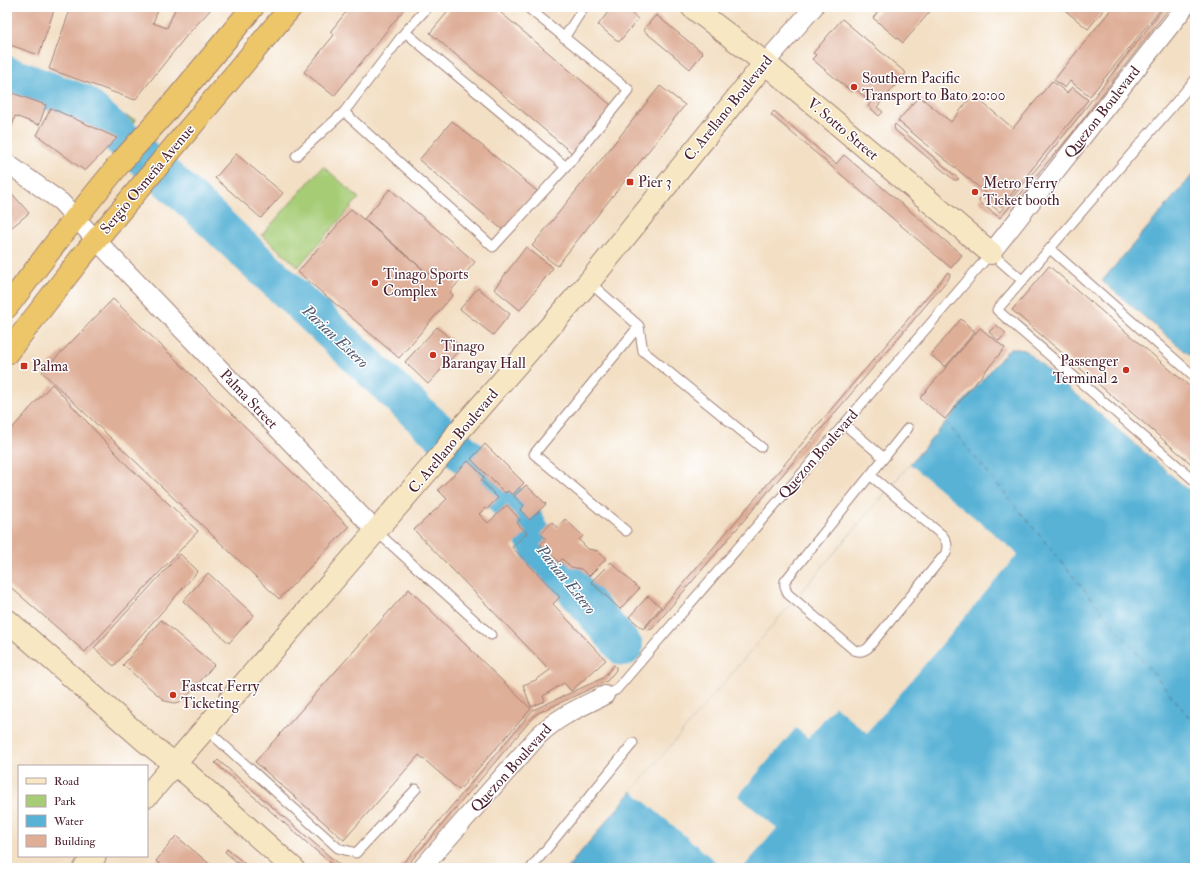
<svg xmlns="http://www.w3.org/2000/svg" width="1202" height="875" viewBox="0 0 1202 875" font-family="'IM FELL Double Pica',serif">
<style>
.green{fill:#a6cc76;stroke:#787650}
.forest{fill:#84b067;stroke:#676849}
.water{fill:#58b2d6;stroke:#516880}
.pier{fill:#f3dfc4}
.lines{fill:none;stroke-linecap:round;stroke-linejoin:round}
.river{stroke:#58b2d6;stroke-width:38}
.ferry{stroke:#505a6f;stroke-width:1;stroke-dasharray:5 4;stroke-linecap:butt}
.building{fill:#deae97}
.lane-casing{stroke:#9e7f78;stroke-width:11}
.street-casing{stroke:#9e7f78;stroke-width:20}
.secondary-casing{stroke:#9e7f78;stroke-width:24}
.highway-casing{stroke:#9e7f78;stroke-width:24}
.lane{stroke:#fff;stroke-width:9}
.street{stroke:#fff;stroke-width:18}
.secondary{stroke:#f7e8c3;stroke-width:22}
.highway{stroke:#ecc669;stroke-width:22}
.poi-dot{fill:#c8321e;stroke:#fff;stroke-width:1.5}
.labels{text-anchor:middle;stroke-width:3;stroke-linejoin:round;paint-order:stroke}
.poi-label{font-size:15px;fill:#4a1f2b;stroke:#fff;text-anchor:start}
.street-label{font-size:15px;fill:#4a1f2b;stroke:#fff}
.water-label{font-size:16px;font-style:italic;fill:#505a6f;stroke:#fff}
</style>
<rect width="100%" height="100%" fill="#fff"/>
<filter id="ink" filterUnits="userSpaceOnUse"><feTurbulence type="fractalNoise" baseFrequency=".025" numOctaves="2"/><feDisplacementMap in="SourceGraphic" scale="8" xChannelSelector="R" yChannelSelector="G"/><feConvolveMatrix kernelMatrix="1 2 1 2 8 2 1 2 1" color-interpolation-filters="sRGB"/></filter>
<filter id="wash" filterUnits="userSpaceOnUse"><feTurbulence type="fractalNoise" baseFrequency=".012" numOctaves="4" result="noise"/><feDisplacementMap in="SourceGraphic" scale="16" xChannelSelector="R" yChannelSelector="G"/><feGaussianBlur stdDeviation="0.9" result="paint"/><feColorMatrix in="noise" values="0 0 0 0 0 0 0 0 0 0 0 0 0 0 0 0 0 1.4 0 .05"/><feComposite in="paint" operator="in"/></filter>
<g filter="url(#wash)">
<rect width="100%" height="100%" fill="#f3dfc4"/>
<!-- green -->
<path class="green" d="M323 166 359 198 298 267 262 235Z"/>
<!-- forest -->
<path class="forest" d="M7 70 136 120 117 138 46 105 7 91Z"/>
<!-- water -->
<path class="water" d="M1195 172V360L1102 281Z
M1010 348 1025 350 1195 495V868H567L910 464Z"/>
<!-- pier -->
<path class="pier" d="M1100 280 1195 360V362L1100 283Z
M1026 348 1195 493V495L1025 350Z
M910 464 1018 554 867 733 835 706 808 738 796 728 738 796 777 828 743 868H723L632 791Z"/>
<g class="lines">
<!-- river -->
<path class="river" d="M7 75 82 103 190 199 422 417 472 461 525 521 540 549 624 647"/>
<!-- ferry -->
<path class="ferry" d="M946 422 1195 724"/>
</g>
<g id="blocks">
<!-- building -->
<path class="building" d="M11 7H55L39 55 7 44V19Z
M71 7H159L153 23 167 28 176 7H213L187 35 135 100 49 69Z
M350 7H406L334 96 304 72 334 35 330 32Z
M452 7H494L612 106 572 153 430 33Z
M612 7H624L638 19 619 42 598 25Z
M882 7H934L903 43 873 18Z
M1061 7H1106L1088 29Z
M1113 7H1162L1090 96 1070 81 1065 88 1054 80Z
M1164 7H1170L1070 136 1000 218 979 202V200L981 197 1000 212 1066 133Z
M656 15 703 53 690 69 643 30Z
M842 19 906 73 877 107 883 112 879 116 868 106 871 102 855 89 852 92 812 59 816 55 813 53Z
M1052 81 1067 93 1072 87 1088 100 1002 206 898 121 919 96 951 122 973 95 1013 128Z
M660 86 685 105 557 266 532 246Z
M7 91 46 105 39 125 15 116 11 130 7 128Z
M51 108 117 138 85 171 37 135Z
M774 111 836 164 844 155 962 255 951 268 771 115Z
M452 121 537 191 504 231 419 160Z
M895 124 959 179 957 180H954L895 130 894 126Z
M236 154 283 193 261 218 215 178Z
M7 189H8L29 213 11 228 7 223Z
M390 189 475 262 450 292 453 295 399 358 298 272 351 209 432 277 364 219Z
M526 247 553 268 520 310 494 289Z
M1049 266 1195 391V467L1012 310Z
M948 272 950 274 949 278 652 629 647 630 645 628Z
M478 288 510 314 493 335 460 309Z
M113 299 349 527 279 599 42 372Z
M961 319 975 332 945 367 931 355Z
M996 325 1006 333 999 341 989 332Z
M437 327 461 348 428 384 405 362Z
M980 328 1005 348 945 419 920 398Z
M52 384 127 465 198 531 85 652 7 584V434Z
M485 444 524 483 512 495 508 491 505 493 471 459Z
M468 461 484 477 481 480 498 498 486 510 485 508 479 514 488 523 507 505 520 520 517 523 527 533 512 547 560 597 553 604 606 660 571 691 564 683 543 696 545 701 531 707 523 685 536 680 550 670 414 530 447 499 438 490Z
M526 485 546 504 530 520 520 510 524 506 514 496Z
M565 519 583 536 579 540 588 549 598 551 606 559 589 576 581 569 571 567 562 559 559 562 540 545 546 539 541 534 552 522 557 528Z
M180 554 198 571 114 666 94 648Z
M611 562 639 589 620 609 591 582Z
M208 573 254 615 229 643 183 601Z
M409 589 531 709 459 790 419 755 344 840 255 762Z
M648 596 661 607 643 629 629 617Z
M161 620 214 665 183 701 175 703 165 701 123 665Z
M614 665 616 667V670L607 681 536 714 405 868H399L533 710 603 678Z
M218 760 343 868H336L215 763Z
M176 836 212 866 211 868H164L156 861Z
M227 849 250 868H244L225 852Z"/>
</g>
</g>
<g filter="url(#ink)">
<use href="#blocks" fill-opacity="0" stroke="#9e7f78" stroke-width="1"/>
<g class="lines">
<defs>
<path id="lane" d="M405 32 566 167
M564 38 584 7
M1195 80 997 310 1195 481
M344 112 493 247 566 167 629 90 527 7
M296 156 344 112 405 32 428 7
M1050 249 1195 377
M589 282 639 326 643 351 761 447
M844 424 884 458
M870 475 942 535C947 541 948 545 946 553L868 648C863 652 860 652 854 650L788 594C785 589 784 586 785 581L908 428
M376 531 491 635
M626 531 534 454 639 326
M605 695 616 690 622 683 991 253 1023 281
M206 729 338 848 356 853 416 789
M531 868 633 743"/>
<path id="street" d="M765 63 814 7
M7 163 61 202 96 240 376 531
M991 253 1185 7
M422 868 538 736C559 716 579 708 605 695"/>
<path id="secondary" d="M692 7 765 63 991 253
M7 620 145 741 190 776 293 868
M147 796 376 531 444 452 458 432 589 282 765 63
M85 868 95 856"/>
<path id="highway" d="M7 307 61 236 121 162 164 114 253 7
M7 353 80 259 291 7"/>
</defs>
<!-- lane casing -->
<use href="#lane" class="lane-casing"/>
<!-- street casing -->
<use href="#street" class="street-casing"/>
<!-- secondary casing -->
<use href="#secondary" class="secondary-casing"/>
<!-- highway casing -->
<use href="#highway" class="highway-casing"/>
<!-- lane -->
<use href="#lane" class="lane"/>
<!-- street -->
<use href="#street" class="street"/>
<!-- secondary -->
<use href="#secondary" class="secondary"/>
<!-- highway -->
<use href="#highway" class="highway"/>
</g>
</g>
<!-- markers -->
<g class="poi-dot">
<circle cx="854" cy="87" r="4"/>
<rect x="626" y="178" width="8" height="8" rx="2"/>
<circle cx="975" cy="192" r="4"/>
<circle cx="375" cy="283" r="4"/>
<circle cx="433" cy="355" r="4"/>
<rect x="20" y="362" width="8" height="8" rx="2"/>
<circle cx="1126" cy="370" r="4"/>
<circle cx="173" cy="695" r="4"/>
</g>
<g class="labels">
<!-- poi labels -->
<g class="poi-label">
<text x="862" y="83">Southern Pacific<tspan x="862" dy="17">Transport to Bato 20:00</tspan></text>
<text x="638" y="187">Pier 3</text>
<text x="983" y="188">Metro Ferry<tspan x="983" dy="17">Ticket booth</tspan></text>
<text x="383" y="279">Tinago Sports<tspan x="383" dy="17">Complex</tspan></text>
<text x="441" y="351">Tinago<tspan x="441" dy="17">Barangay Hall</tspan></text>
<text x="1118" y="366" text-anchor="end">Passenger<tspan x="1118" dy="17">Terminal 2</tspan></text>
<text x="32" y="371">Palma</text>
<text x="181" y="691">Fastcat Ferry<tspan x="181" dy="17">Ticketing</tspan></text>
</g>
<!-- street labels -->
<g class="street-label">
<text transform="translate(728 108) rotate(-51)" y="5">C. Arellano Boulevard</text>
<text transform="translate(1102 112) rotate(-52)" y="5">Quezon Boulevard</text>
<text transform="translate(843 129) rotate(40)" y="5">V. Sotto Street</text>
<text transform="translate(147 179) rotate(-50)" y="5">Sergio Osmeña Avenue</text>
<text transform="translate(249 399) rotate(46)" y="5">Palma Street</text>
<text transform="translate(453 441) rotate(-50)" y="5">C. Arellano Boulevard</text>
<text transform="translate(818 454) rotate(-49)" y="5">Quezon Boulevard</text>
<text transform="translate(511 768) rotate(-48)" y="5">Quezon Boulevard</text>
</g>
<!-- water labels -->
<g class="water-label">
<text transform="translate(336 336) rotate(43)" y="6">Parian Estero</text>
<text transform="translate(567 579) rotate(51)" y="6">Parian Estero</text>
</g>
</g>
<!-- margin -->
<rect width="1202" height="875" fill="none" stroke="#fff" stroke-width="24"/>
<!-- legend -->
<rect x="18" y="765" width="130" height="92" fill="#ffffff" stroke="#b7a5aa"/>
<rect x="26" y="778" width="20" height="6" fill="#f7e8c3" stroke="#b7a5aa"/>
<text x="54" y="785" font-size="12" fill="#4a1f2b">Road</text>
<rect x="26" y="795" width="20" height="12" fill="#a6cc76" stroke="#b7a5aa"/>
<text x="54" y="805" font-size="12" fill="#4a1f2b">Park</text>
<rect x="26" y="815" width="20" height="12" fill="#58b2d6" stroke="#b7a5aa"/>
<text x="54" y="825" font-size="12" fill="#4a1f2b">Water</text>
<rect x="26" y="835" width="20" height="12" fill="#deae97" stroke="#b7a5aa"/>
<text x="54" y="845" font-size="12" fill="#4a1f2b">Building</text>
</svg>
